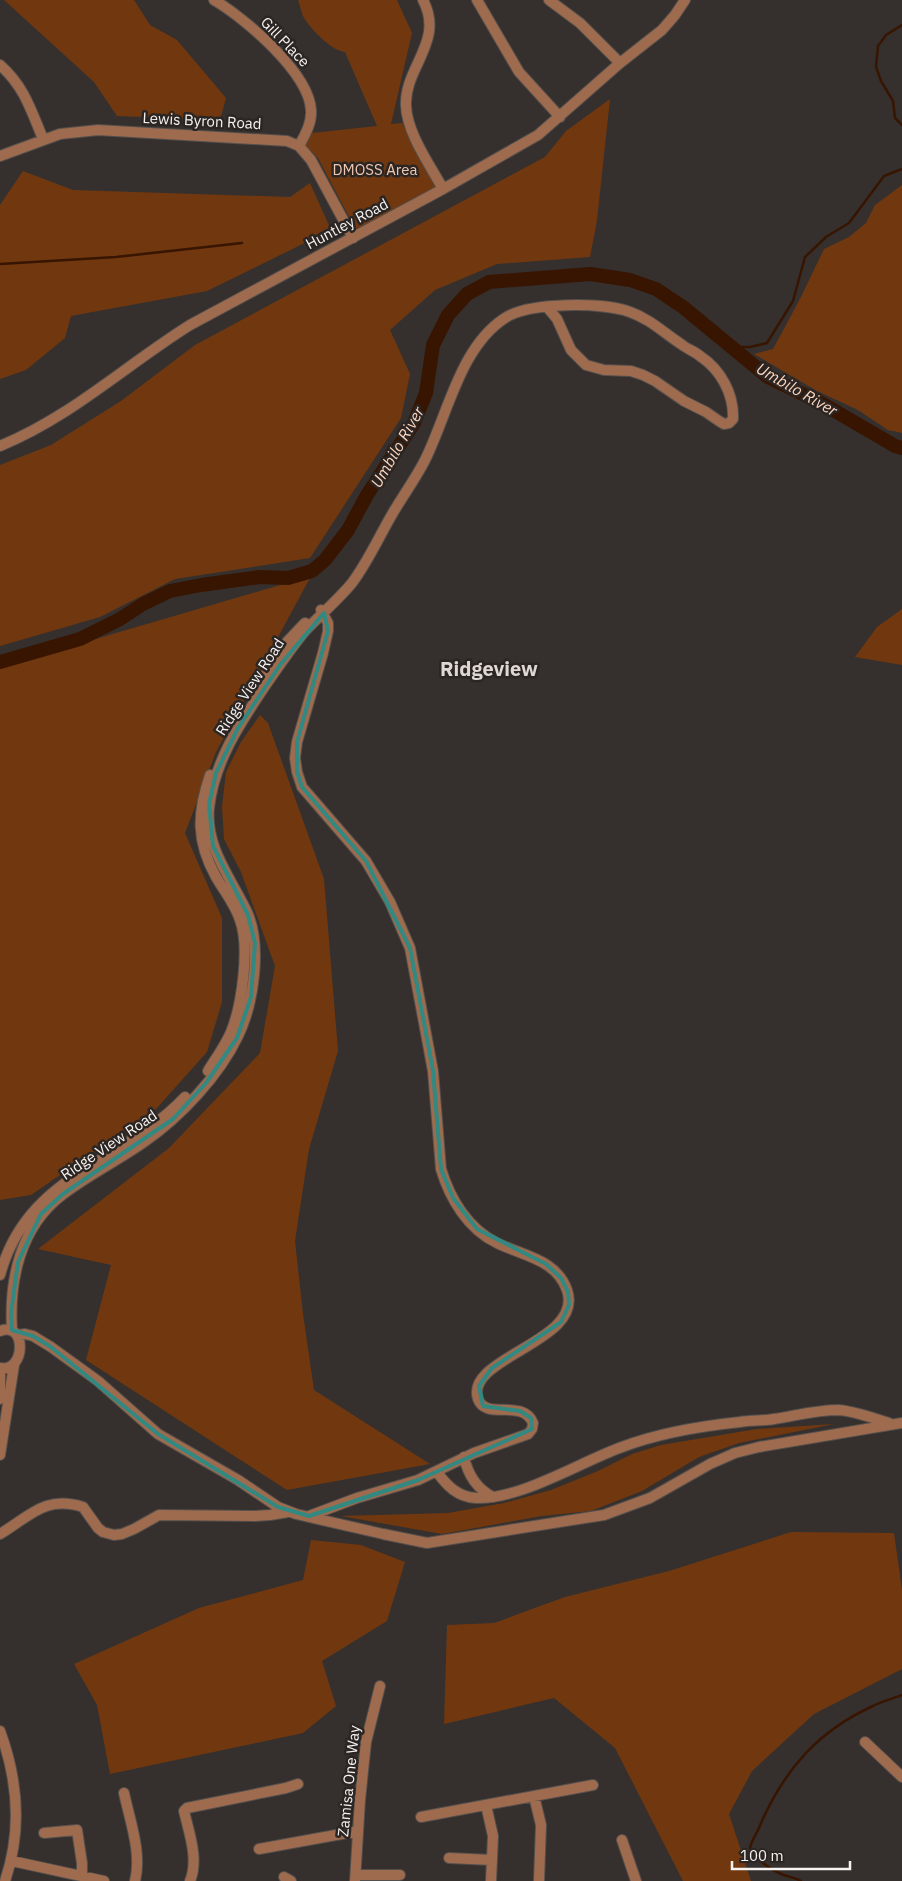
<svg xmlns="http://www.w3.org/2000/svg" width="902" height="1881" viewBox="0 0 902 1881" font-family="'IBM Plex Sans',sans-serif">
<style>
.green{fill:#713810}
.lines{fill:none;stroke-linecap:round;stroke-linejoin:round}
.stream{stroke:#381500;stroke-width:2.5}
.river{stroke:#381500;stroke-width:14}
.minor-casing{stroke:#544f4c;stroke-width:12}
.minor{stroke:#9e6b4e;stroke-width:10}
.marked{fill:none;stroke:#328982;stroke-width:4;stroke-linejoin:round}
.labels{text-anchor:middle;stroke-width:5;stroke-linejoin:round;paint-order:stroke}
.street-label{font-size:15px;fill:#f7f3f1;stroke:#2b2623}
.park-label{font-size:15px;fill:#f2c8b1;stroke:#2b2623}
.water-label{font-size:16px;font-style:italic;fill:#ffd5bd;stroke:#2b2623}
.district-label{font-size:20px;font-weight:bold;fill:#ded7d3;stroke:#2b2623}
</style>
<rect width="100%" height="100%" fill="#35302d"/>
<!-- green -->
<path class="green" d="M4 0H134L150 25 177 40 226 98 220 120 117 116 94 82Z
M298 0H397L412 33 391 124 402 123 436 187 356 230 318 158 305 145 312 133 377 126 345 52C331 51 309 27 303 16 301 11 300 5 298 0Z
M610 99 597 220 590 257 497 264 435 290 390 330 410 374 401 418 310 558 175 579 100 617 0 646V465L51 445 121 401 195 345 545 157 566 131Z
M23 171 73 190 290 197 310 183 331 230 207 291 71 316 65 338 26 370 0 379V205Z
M902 185V433L888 430 858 410 817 391 754 354 773 349 801 297 824 249 849 237 866 223 875 205Z
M311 576 216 752 185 833 222 918V1002L207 1052 157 1108 31 1195 0 1200V667Z
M902 609V665L855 657 877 627Z
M260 715 268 723 324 879 338 1051 309 1149 295 1241 303 1314 314 1390 430 1464 287 1490 86 1360 111 1265 38 1249 169 1148 260 1053 275 966 241 872 224 839 222 807 226 772 241 742Z
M834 1424 739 1443 699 1457 642 1491 591 1511 542 1516 442 1534 341 1516 448 1513 504 1503 551 1490 598 1471 632 1454 661 1445 757 1429Z
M791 1532 894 1533 902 1590V1669L814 1714 752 1771 729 1814 751 1881H683L615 1748 554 1698 444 1724 447 1625 494 1623 565 1597 669 1571Z
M311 1540 361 1545 405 1562 387 1621 322 1661 336 1706 303 1733 110 1774 97 1705 74 1664 199 1608 303 1580Z"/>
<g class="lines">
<!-- stream -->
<path class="stream" d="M902 25 886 35 878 46 876 67 881 81 893 101 895 118 902 125
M0 264 116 257 242 243
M733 347H750L767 343 793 301 805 257 826 237 849 223 884 176 902 169
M801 1881C794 1877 788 1877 781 1874 769 1869 756 1859 750 1848 752 1839 758 1832 761 1823 785 1769 818 1731 873 1706 882 1701 893 1699 902 1695"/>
<!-- river -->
<path class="river" d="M0 662 80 639 120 619 143 604 170 591 201 585 260 577 288 578 312 571 325 560 348 530 367 495 414 423 426 393 433 345 448 315 467 294 489 282 590 274 630 280 656 289 683 307 768 377 823 404 895 446 902 448"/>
<defs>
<path id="minor" d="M214 0C245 18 309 73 311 110 312 123 305 135 299 146
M423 0C445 42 404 67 406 106 407 133 430 165 443 189
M477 0 519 72 560 117
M549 0 580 23 620 63
M0 65C24 86 31 110 43 139
M0 156 60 134 98 130 287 141 299 146 311 160 353 238
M0 446C71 417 126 365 190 325L443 189 538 135 620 63 662 30 675 15 685 0
M266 673 287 642 305 623
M208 1071C216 1058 225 1046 231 1032 242 1005 250 947 240 920 235 904 224 891 216 877 196 841 197 813 210 775
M0 1275C27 1174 122 1164 185 1097
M12 1330C9 1280 20 1227 62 1195 88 1175 117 1161 144 1142 180 1117 219 1076 238 1036 254 1003 262 945 247 912 231 878 205 847 209 808 214 762 240 723 265 686 278 667 291 648 305 631 320 615 338 600 352 583 367 563 378 539 390 518 401 498 415 480 425 460 448 414 460 347 505 318 529 302 603 302 630 312 650 319 664 333 681 344 687 349 694 351 700 356 721 370 734 394 733 419L729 423 724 424 719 421 706 412 684 401 655 381 643 375 631 371 604 370 586 365 571 350 557 319 547 307
M0 1331C27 1320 26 1373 0 1368
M18 1335 25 1334 33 1336 51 1347 98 1381 158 1434 238 1480 278 1507 296 1514 383 1534 427 1543 604 1515 650 1498 710 1464 735 1453 759 1447 902 1423
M0 1374V1399
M0 1455 14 1365
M464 1457C468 1475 477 1489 493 1497
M437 1472C447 1486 458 1497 476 1498 520 1500 580 1462 622 1447 659 1433 701 1426 740 1422 751 1420 763 1421 774 1419 795 1416 816 1410 838 1410 855 1411 872 1418 889 1423
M309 1516 357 1498 418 1480 474 1453 528 1434 532 1429 533 1423C523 1398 486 1421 478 1399 464 1357 585 1342 567 1290 556 1259 523 1256 497 1243 468 1229 450 1199 441 1169L433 1071 410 948 390 902 366 861 302 787 297 772 295 758 297 742 323 653 328 631V623L321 610
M0 1534C30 1516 45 1495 83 1507L98 1528 103 1532 114 1535 122 1534 134 1529 159 1515 255 1516 270 1515 288 1512
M0 1731C18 1780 22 1831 5 1881
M865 1742 902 1777
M124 1793C130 1821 142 1853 135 1881
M534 1796 541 1825 539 1881
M486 1805 493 1836 491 1881
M421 1817 593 1785
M44 1833 77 1830 82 1863V1876
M622 1840 636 1881
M259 1849 358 1831
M449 1858 492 1860
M12 1861 104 1881
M356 1875H400
M284 1877 291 1881
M190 1881C199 1859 189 1833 184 1811L187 1808 286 1788 298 1784
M355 1881 360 1800 366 1742 380 1686"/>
</defs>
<!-- minor casing -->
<use href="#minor" class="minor-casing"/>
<!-- minor -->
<use href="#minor" class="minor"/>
</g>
<!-- marked area -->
<path class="marked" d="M324 613 328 631 297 742V772L302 787 366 861 410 948 433 1071 441 1169 453 1198 477 1229 546 1264 561 1278 568 1292 569 1305 561 1322 492 1368 479 1386 483 1406 520 1411 531 1418 532 1429 418 1480 309 1516 278 1507 158 1434 51 1347 33 1336 12 1330 11 1313 18 1262 41 1214 63 1194 173 1119 206 1083 237 1038 251 997 255 943 248 915 213 846 209 804 216 773 238 728 280 665Z"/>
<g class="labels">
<!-- street labels -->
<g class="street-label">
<text transform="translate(285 42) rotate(46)" y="5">Gill Place</text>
<text transform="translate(202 121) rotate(3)" y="5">Lewis Byron Road</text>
<text transform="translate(347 224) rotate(-28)" y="5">Huntley Road</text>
<text transform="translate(250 687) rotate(-57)" y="5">Ridge View Road</text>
<text transform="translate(109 1145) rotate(-34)" y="5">Ridge View Road</text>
<text transform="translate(349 1781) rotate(-84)" y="5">Zamisa One Way</text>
</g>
<!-- park labels -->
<g class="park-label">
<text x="375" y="175">DMOSS Area</text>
</g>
<!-- water labels -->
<g class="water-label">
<text transform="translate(797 389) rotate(30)" y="6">Umbilo River</text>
<text transform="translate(397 447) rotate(-60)" y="6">Umbilo River</text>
</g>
<!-- district labels -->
<g class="district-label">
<text x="489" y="676">Ridgeview</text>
</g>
</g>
<!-- scale -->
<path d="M732 1861v8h118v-8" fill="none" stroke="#f7f3f1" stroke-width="2.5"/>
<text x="740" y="1861" font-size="15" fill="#f7f3f1" stroke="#2b2623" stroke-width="4" paint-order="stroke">100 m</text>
</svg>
